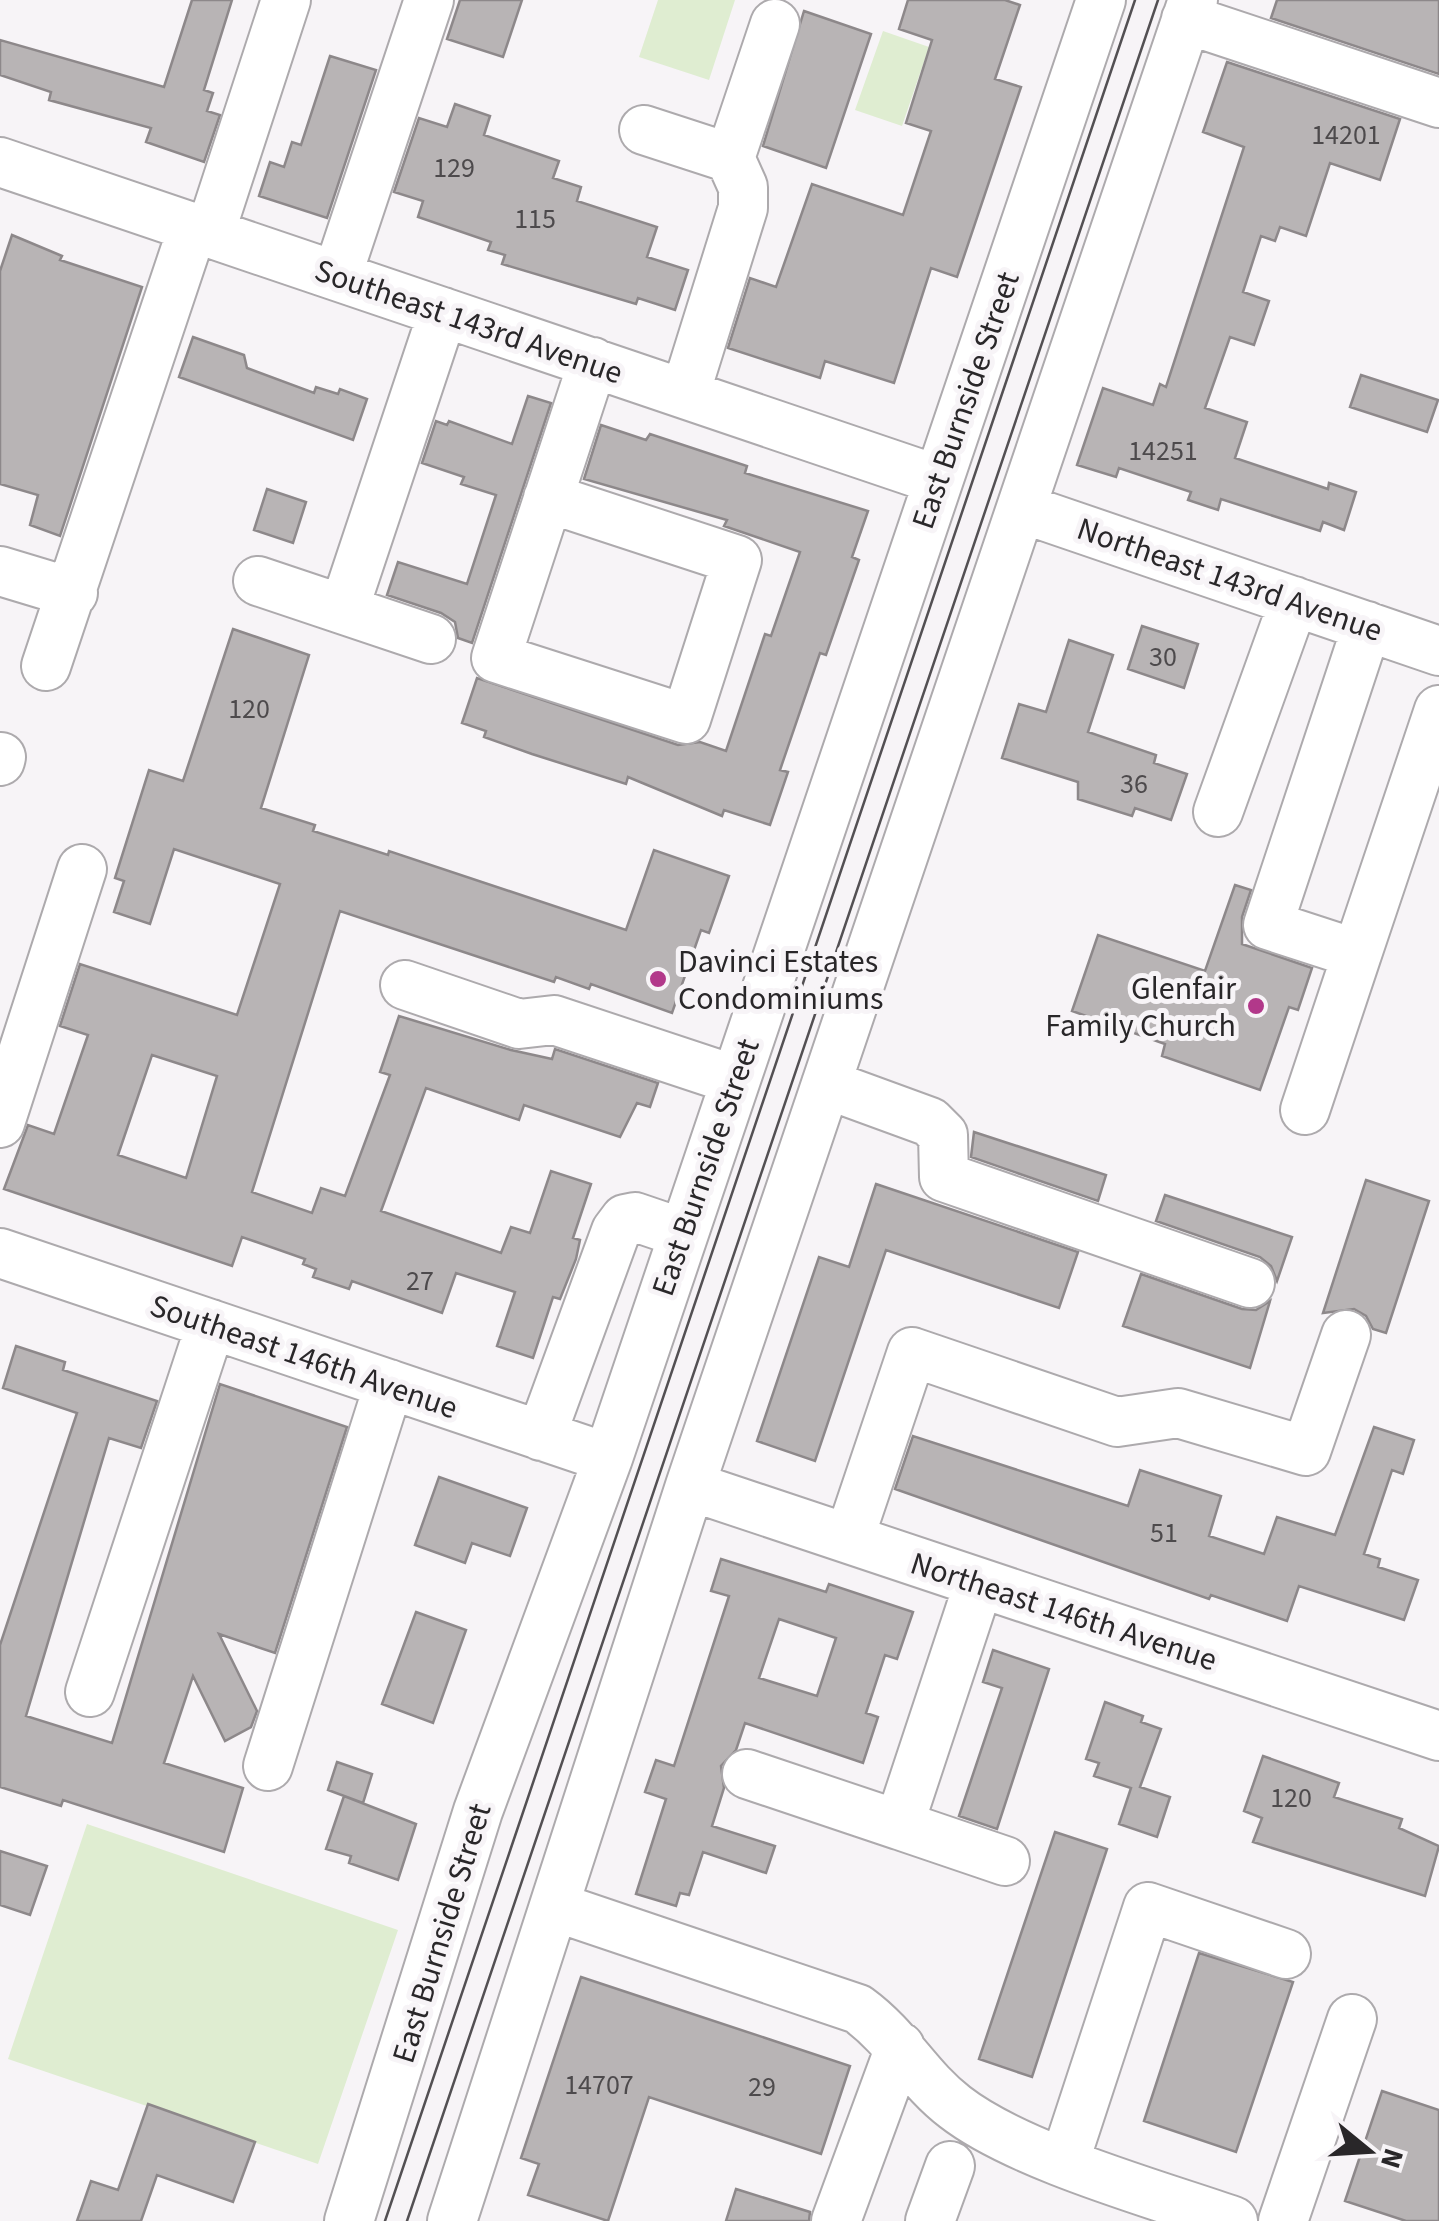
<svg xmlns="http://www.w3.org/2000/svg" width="1439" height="2221" viewBox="0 0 1439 2221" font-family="'Source Sans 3',sans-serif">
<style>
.green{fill:#dfedd1}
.building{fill:#b8b4b5;stroke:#8d888a;stroke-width:2.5;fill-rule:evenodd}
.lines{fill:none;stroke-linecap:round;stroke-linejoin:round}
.minor-casing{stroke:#adaaad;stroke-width:52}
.minor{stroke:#fff;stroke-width:48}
.tram{stroke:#535053;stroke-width:2.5}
.poi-dot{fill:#b2388a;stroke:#f7f4f7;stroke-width:4}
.labels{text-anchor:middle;stroke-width:10;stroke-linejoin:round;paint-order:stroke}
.number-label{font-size:28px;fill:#4d4a4c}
.street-label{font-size:32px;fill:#292729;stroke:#f7f4f7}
.poi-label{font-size:32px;fill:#292729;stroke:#f7f4f7;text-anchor:start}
</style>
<rect width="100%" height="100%" fill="#f7f4f7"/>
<!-- green -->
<path class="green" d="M658 0H735L709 80 639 57Z
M883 31 929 47 902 126 855 110Z
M87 1824 398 1930 318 2164 8 2059Z"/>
<!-- building -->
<path class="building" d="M192 0H232L204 90 213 93 207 111 220 115 204 162 146 142 151 128 49 100 51 92 0 75V40L164 87Z
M460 0H522L503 57 447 39Z
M908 0H1005L1020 5 995 79 1021 87 957 277 931 268 894 383 825 361 820 378 728 348 750 278 776 287 812 184 903 215 931 131 906 123 932 40 899 29Z
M1277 0H1439V74L1271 18Z
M804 11 871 34 826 168 763 146Z
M330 56 376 70 327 218 259 196 270 162 284 167 292 142 301 145Z
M1227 62 1400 119 1380 180 1330 163 1306 236 1280 227 1275 241 1261 236 1243 292 1269 301 1254 345 1230 337 1205 408 1247 422 1235 458 1328 489 1329 483 1356 492 1344 530 1323 522 1320 531 1221 499 1218 510 1188 500 1191 492 1119 468 1116 477 1077 465 1103 388 1153 405 1160 384 1166 387 1244 147 1203 132Z
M455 104 490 116 484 135 559 161 553 178 581 187 577 201 657 227 647 257 688 270 675 310 638 298 636 304 502 264 505 255 488 250 491 242 418 217 423 201 394 192 419 118 447 127Z
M12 235 62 256 60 260 142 287 60 536 30 525 38 495 0 484V271Z
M193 337 244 355 247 368 314 393 316 387 338 394 340 389 367 399 353 440 179 377Z
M1361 375 1438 400 1427 432 1350 407Z
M528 396 551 403 472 643 458 638 455 622 441 613 387 595 398 562 467 584 496 495 461 484 464 477 422 463 436 421 447 425 449 421 512 444Z
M601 425 646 440 650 434 747 466 745 473 868 511 852 557 859 560 826 655 820 653 780 770 788 772 770 825 724 810 722 816 628 777 626 784 532 754 484 737 486 731 462 723 477 678 678 745 700 742 726 751 765 634 771 636 800 552 724 526 727 520 584 479Z
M267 489 306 502 293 543 254 530Z
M1142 626 1198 644 1184 688 1128 669Z
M233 629 309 655 261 808 315 825 313 831 388 855 389 851 626 930 654 850 729 876 709 933 701 930 672 1013 591 984 589 989 556 977 554 982 340 911 252 1192 312 1213 321 1188 345 1196 390 1075 380 1072 399 1016 511 1050 552 1059 555 1049 658 1083 650 1107 637 1103 620 1137 524 1105 519 1120 426 1088 381 1211 501 1253 511 1227 530 1233 551 1171 591 1184 573 1238 580 1240 576 1259 560 1299 553 1297 533 1358 497 1346 515 1292 456 1273 442 1313 352 1281 349 1289 313 1277 316 1269 303 1264 305 1259 242 1237 232 1266 4 1189 28 1125 54 1134 88 1035 60 1026 80 964 237 1015 280 884 174 849 150 924 114 912 124 881 115 878 149 770 183 781ZM152 1055 217 1076 186 1178 118 1155Z
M1069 640 1113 655 1088 732 1156 755 1154 763 1187 774 1171 820 1135 808 1132 816 1078 799V782L1002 758 1019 704 1046 712Z
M1235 885 1251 890 1242 917V944L1312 968 1298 1010 1289 1007 1260 1090 1162 1056 1165 1044 1072 1011 1098 935 1205 971Z
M974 1132 1106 1175 1098 1201 971 1157Z
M1366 1180 1429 1201 1386 1333 1373 1329 1366 1316 1354 1309 1323 1313Z
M876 1184 1078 1252 1059 1308 886 1250 815 1461 757 1441 819 1257 849 1267Z
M1165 1195 1292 1237 1277 1281 1271 1266 1260 1257 1156 1221Z
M1141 1274 1242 1309 1256 1310 1270 1301 1250 1368 1123 1326Z
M16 1346 65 1362 63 1370 157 1401 141 1448 109 1438 26 1716 112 1743 220 1384 347 1427 275 1653 219 1634 257 1711 251 1727 225 1741 193 1676 164 1763 243 1788 224 1852 63 1800 61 1806 0 1787V1645L77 1413 3 1388Z
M1374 1427 1414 1440 1403 1474 1392 1470 1364 1554 1380 1559 1378 1567 1418 1580 1404 1620 1299 1586 1287 1621 1211 1595 1209 1599 895 1489 913 1436 1128 1506 1140 1470 1221 1496 1209 1536 1264 1554 1277 1517 1335 1535Z
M439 1477 527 1508 510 1556 472 1543 465 1563 415 1545Z
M721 1559 826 1592 829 1584 913 1612 897 1659 885 1655 866 1713 878 1717 863 1763 745 1723 736 1750 721 1766 724 1788 712 1826 775 1846 766 1873 703 1852 689 1895 680 1893 676 1906 636 1894 666 1799 645 1792 656 1760 674 1766 729 1596 711 1591ZM779 1619 836 1638 817 1696 759 1678Z
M416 1612 466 1630 433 1723 382 1704Z
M993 1650 1049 1669 997 1829 959 1816 1002 1688 983 1682Z
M1105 1702 1143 1716 1141 1722 1161 1729 1140 1787 1170 1797 1157 1837 1119 1824 1131 1788 1094 1776 1099 1763 1086 1759Z
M1263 1756 1339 1783 1334 1797 1402 1819 1399 1828 1439 1846 1425 1896 1253 1842 1262 1818 1244 1811Z
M337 1762 372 1774 363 1803 328 1790Z
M344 1796 416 1824 398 1880 349 1863 351 1856 326 1849Z
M1055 1832 1107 1849 1032 2077 979 2059Z
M0 1851 47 1866 30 1915 0 1905Z
M1199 1953 1293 1982 1236 2152 1144 2121Z
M581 1977 850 2066 821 2154 649 2097 608 2221 528 2195 539 2164 521 2158Z
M1382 2091 1439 2110V2221H1406L1345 2201Z
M148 2104 255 2142 233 2202 157 2175 141 2221H77L91 2181 118 2190Z
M736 2189 810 2212 809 2221H726Z"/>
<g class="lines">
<defs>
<path id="minor" d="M1186 19 1439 103
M644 130 730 158 743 187V208L685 394
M730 158 775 24
M0 162 938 480
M210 233 286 0
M337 276 429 0
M548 498 737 560 686 719 496 658 593 362
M1021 508 1439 651
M0 571 73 593
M258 581 431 639
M344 609 443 312
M1367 626 1268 925 1357 954 1439 710
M46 666 193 227
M0 761 1 757
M1218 812 1294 601
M405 985 519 1024 554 1020 735 1080
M826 1084 930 1122 943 1135 944 1177 1250 1283
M1305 1110 1357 954
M0 1123 82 869
M0 1253 608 1458
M541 1436 616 1231 625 1219 635 1217 682 1233
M690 1486 1439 1736
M849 1539 912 1352 1117 1422 1178 1413 1306 1451 1346 1335
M90 1692 211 1324
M268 1766 389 1384
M747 1774 899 1825 979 1583
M899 1825 1005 1861
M556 1907 858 2009C899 2039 917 2078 955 2107 1018 2156 1155 2194 1233 2221
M1065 2160 1148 1907 1286 1954
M349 2221 478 1811 608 1458 1101 0
M452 2221 690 1486 1193 0
M836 2221 900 2047
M930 2221 950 2166
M1283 2221 1352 2019"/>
</defs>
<!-- minor casing -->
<use href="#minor" class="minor-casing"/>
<!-- minor -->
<use href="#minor" class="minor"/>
<!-- tram -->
<path class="tram" d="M385 2221 1135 0
M407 2221 1158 0"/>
</g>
<!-- markers -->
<g class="poi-dot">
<circle cx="658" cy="979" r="10"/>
<circle cx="1256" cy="1006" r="10"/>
</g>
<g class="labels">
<!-- number labels -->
<g class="number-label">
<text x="1346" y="144">14201</text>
<text x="454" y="177">129</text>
<text x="535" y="228">115</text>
<text x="1163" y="460">14251</text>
<text x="1163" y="666">30</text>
<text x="249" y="718">120</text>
<text x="1134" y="793">36</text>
<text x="420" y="1290">27</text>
<text x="1164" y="1542">51</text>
<text x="1291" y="1807">120</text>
<text x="599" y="2094">14707</text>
<text x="762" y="2096">29</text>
</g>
<!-- street labels -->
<g class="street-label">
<text transform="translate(469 321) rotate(19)" y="11">Southeast 143rd Avenue</text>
<text transform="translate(965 400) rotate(-71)" y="11">East Burnside Street</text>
<text transform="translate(1230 579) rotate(19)" y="11">Northeast 143rd Avenue</text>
<text transform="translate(705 1167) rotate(-71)" y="11">East Burnside Street</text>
<text transform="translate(304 1356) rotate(19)" y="11">Southeast 146th Avenue</text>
<text transform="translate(1064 1611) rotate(18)" y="11">Northeast 146th Avenue</text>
<text transform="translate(441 1933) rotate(-73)" y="11">East Burnside Street</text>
</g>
<!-- poi labels -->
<g class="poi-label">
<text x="678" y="972">Davinci Estates<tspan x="678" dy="37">Condominiums</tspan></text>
<text x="1236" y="999" text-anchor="end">Glenfair<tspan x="1236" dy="37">Family Church</tspan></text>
</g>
</g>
<!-- north arrow -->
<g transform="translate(1369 2151) rotate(108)" stroke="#f7f4f7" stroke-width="8" paint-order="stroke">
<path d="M0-8L18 38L0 25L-18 38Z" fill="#292729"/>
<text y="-15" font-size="28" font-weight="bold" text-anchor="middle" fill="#292729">N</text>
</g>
</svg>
